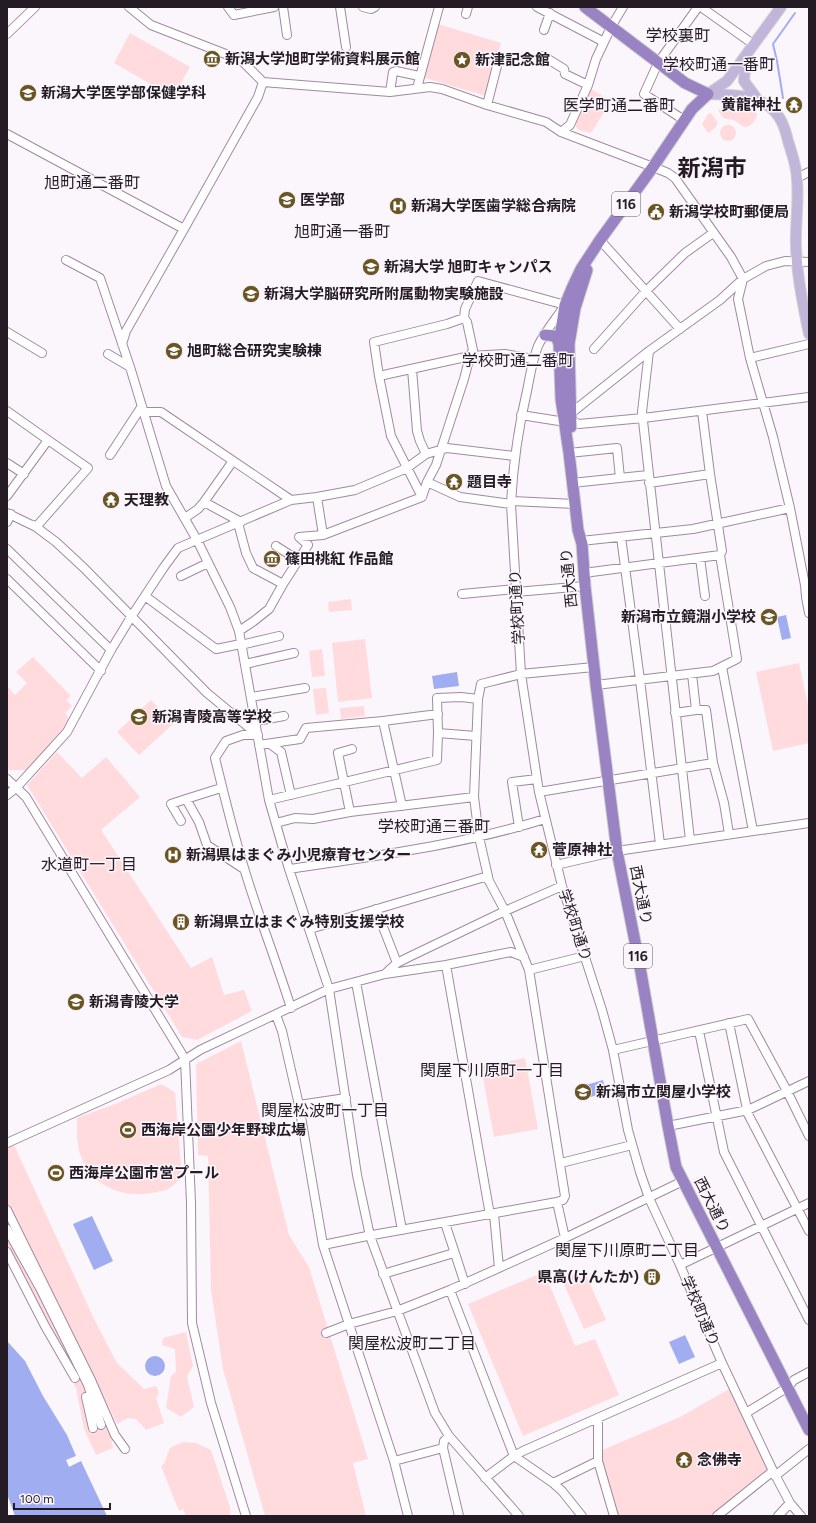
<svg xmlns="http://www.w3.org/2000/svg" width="816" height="1523" viewBox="0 0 816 1523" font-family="Figtree,'Noto Sans JP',sans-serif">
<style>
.green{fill:#ffdbde}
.water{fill:#a0adf0}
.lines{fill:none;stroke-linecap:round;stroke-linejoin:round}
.stream{stroke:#a0adf0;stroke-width:2}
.minor-casing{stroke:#a189a3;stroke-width:10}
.major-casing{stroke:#d3d1d3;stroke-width:12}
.highway-casing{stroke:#d3d1d3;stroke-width:13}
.minor{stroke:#fff;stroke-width:8}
.major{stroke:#c2b5da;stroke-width:10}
.highway{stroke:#9983c2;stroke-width:11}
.labels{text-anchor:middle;stroke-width:3;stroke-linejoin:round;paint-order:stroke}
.shield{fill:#fbf6fc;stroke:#645d66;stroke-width:1}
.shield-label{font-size:14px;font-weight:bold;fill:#241b25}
.poi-label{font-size:15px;font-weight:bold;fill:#241b25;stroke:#fbf6fc;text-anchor:start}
.street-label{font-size:15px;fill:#241b25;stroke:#fbf6fc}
.neighbourhood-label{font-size:16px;fill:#241b25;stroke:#fbf6fc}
.town-label{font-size:23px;font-weight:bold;fill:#241b25;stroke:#fbf6fc}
</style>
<rect width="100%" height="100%" fill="#fbf6fc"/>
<!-- green -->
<path class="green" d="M438 24 501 43 486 96 422 77Z
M130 33 190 67 173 97 114 63Z
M591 89 611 101 591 133 579 130 576 127V123Z
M728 105 745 108 757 113C757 120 752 126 745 127 741 126 740 124 737 122 726 116 726 124 718 110Z
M711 113 718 123 715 128 708 133 702 124 708 114Z
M720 133a8 8 0 1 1 16 0a8 8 0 1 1-16 0Z
M351 599 352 610 329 612 328 602Z
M365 639 372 698 338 702 332 643Z
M322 649 325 676 312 677 309 651Z
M33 657 71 696 66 700 72 706 65 713 70 720 65 729 28 770H7V686L15 695 27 683 16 672Z
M799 663 809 710V743L773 751 756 672Z
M326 688 329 713 316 715 313 689Z
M151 700 173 724 139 755 117 732Z
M364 706 365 716 341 719 340 708Z
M57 752 82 778 106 757 140 797 101 830 191 968 212 957 224 995 244 990 252 1011 197 1040 182 1037 27 785Z
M241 1041 289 1235 309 1267 368 1459 353 1463 366 1516H265L223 1369 211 1290 208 1156 198 1155 196 1064Z
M525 1058 538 1129 494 1137 481 1067Z
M161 1084 175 1092 182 1177C178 1181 173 1186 168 1189 165 1191 160 1191 156 1192 128 1199 95 1189 83 1161 76 1147 77 1132 77 1118L115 1104Z
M14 1145 95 1321 117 1363 144 1389 156 1386 159 1393 156 1398 164 1423 146 1430 136 1419 128 1418 117 1424 7 1203V1148Z
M7 1216 107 1424 111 1437 113 1448 96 1455 84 1429 76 1388 7 1262Z
M584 1270 606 1320 584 1329 562 1280Z
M544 1272 575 1346 595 1339 619 1395 523 1436 468 1304Z
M186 1332 193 1366 187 1377 194 1407 181 1417 166 1408 171 1376 176 1372 175 1349 162 1345 163 1338Z
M731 1388 770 1469 710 1516H617L603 1473 600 1451 680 1417Z
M183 1442 196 1443 211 1450 230 1507V1516H186L183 1509 179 1511 161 1466 164 1464 170 1448Z"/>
<!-- water -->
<path class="water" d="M786 615 791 638 782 640 777 617Z
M457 672 459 686 434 689 432 676Z
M603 1080 606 1093 583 1099 579 1087Z
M92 1216 113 1261 94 1270 73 1224Z
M685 1335 695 1357 679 1364 669 1342Z
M7 1341 25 1361 43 1396 67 1435 76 1456 66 1460 69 1467 81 1461 107 1516H15L7 1494Z
M145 1366a10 10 0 1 1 20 0a10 10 0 1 1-20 0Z"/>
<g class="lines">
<!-- stream -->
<path class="stream" d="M783 98 777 61 773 44 795 13"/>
<defs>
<path id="minor" d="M129 7 151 25 241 60 263 82 390 92 430 87 442 89 487 105 546 122 561 132 653 167 668 173 675 178 731 257 743 279 738 299 750 358 773 437 790 508 805 585 806 597 809 596
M228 7 234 15
M283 7 287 35
M340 7 346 47
M363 7 371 9 375 7
M537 7 604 42
M701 7 753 44
M466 14 468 7
M234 15 274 7
M544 30 550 13
M7 34 35 7
M543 56 564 69 565 74 588 85
M417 88 439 7
M390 92 393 72 396 71 419 76
M487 105 497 66
M684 120 644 94 658 63 698 7
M561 132 570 125 588 85 596 59 604 42 611 27 623 7
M7 134 184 229 126 331 122 344
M797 178 809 172
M184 229 258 97 263 82
M600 240 680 329
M66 260 100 278 130 367 166 486 197 540 230 607 239 631 269 800 289 869 329 989 357 1175 370 1236 435 1413 449 1436 519 1516
M563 308C555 320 544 333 538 346 532 361 530 376 527 391 518 429 513 466 511 504L521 674 539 792 562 886 602 1010 613 1050 628 1130 640 1172 649 1198 680 1265 722 1363 773 1471 790 1503 801 1516
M7 332 42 353
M594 349 646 291 685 253 713 233
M649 351 642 412 690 840
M108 354 130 367
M750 358 809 344
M412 369 417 431 420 441 426 454
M379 376 470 356 505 354 533 359
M7 411 48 440 7 496
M521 415 559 421 565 418 649 351 720 300 743 279 766 266 785 261 809 262
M567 419 579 424 643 418 809 397
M569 453 617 448 620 478
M110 455 142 406
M7 463 24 474
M427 482 460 497 511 504
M572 483 648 475
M649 483 710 474
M317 497 323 535
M422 497 391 436 379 376 374 342 447 324 464 318 465 309 478 281 569 306
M422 497 427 482 436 465 464 379 470 356 473 350 467 322 464 318
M291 500 317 497 355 490 407 468 426 454 447 448 515 456
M512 501 575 504
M204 502 241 522
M7 513 36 527 56 542 84 568 207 693 258 735
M185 518 198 509 204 502 233 461
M7 522 11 514
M238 523 246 553 253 568 283 584
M33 525 36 527 88 468 48 440
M621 537 640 680 660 844
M581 541 693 529 790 508
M276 546 298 560
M7 549 111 650
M700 558 705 596
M584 573 720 555
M181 576 208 563
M7 579 101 671
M516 592 585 586
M462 594 516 589
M145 596 216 649 241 644
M806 597 809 613
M239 631 254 621 269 609 283 584 308 545 299 537 323 535 422 497
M241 645 279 636
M245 664 294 653
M722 667 753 831
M692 674 696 710H706L713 763 724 803 729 834
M596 685 713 671 737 659 720 555 722 551 710 474 702 411
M251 697 305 688
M675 713 696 710
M256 721 284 716
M383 721 402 806
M438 733 437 698 461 697 478 699
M258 735H243L226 741 215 758C224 795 233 832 244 868 258 915 276 960 291 1008
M270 744 281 752 291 795
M259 745 300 739 306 728 383 721 438 714
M7 779 26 797 185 1059 191 1203 192 1323 211 1403 246 1516
M221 788 186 799 199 822 207 845 244 869
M539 792 713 763
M7 795 16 788 67 732 111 650 131 617 164 567 178 548 291 500 161 412H144
M269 800 437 760 438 733 476 736
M350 812 338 753 352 749
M181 821 171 804 186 799
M276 823 295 818 313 819 350 812 474 797
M519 827 512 782 537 779
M556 865 617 851 809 823
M289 869C376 856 461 845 545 819
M376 909 397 963
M310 929 488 876
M446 965 490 1215
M529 970 585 956
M385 974 397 963 411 956 505 911 562 886
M356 982 402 1230
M276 1015 282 1031 299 1105 323 1245 394 1461 408 1516
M729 1023 748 1114 809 1231
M699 1031 724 1152 809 1320
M613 1050 748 1019 787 1091 809 1136
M299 1105 346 1098
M668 1126 748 1110 809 1081
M7 1143 169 1070 200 1050 329 989 385 974 446 965 511 952 524 957
M561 1163 632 1145
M557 1202 565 1238
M7 1210 91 1380 115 1435 125 1449
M494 1214 499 1268
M445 1223 465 1284
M7 1229 40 1288 88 1385 101 1425
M323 1245 367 1236 557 1202 563 1200 565 1196 529 970 505 911 489 881 479 837 474 797 478 699 481 684 521 674 594 667
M7 1252 45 1326 75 1378
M680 1265 809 1203
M383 1274 454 1253
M450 1290 514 1456 553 1483 562 1491 582 1516
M326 1333 349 1324 397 1311 450 1290 565 1238 683 1181
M86 1397 93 1428
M746 1413 788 1387 794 1380 809 1372
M598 1419V1461L614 1516
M449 1436 444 1441 443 1448 459 1516
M394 1461 443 1448
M775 1476 809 1449
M485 1478 514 1456 523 1451 722 1363
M553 1483 598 1461
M717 1516 773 1471
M778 1516 790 1503"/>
<path id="major" d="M746 56 744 81 758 100
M708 94C728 95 754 94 770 107 781 116 785 128 788 141 792 154 797 167 797 180 799 202 795 225 796 247 797 276 803 305 809 334
M708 94 727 81 781 7"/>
<path id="highway" d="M585 7 685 83 708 94 692 109 653 167 600 240 581 269 572 288 565 305 559 344 561 399 569 453 578 530 582 544 585 586 596 685 617 851 640 967 668 1126 676 1167 809 1430
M545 335C553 335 557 336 559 344
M571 427 569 344 575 308 587 270"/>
</defs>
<!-- minor casing -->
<use href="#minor" class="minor-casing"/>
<!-- major casing -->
<use href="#major" class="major-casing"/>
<!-- highway casing -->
<use href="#highway" class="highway-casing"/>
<!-- minor -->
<use href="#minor" class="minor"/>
<!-- major -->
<use href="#major" class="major"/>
<!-- highway -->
<use href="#highway" class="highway"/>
</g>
<!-- icons -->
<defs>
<symbol id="museum-disc" viewBox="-11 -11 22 22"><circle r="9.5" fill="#6b5424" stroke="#fbf6fc"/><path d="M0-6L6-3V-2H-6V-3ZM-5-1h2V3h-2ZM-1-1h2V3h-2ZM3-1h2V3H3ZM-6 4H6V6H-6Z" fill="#fff"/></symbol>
<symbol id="sight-disc" viewBox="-11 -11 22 22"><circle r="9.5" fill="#6b5424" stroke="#fbf6fc"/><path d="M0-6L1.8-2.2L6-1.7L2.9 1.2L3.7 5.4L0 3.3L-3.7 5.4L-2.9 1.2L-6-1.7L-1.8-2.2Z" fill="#fff"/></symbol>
<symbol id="university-disc" viewBox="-11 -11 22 22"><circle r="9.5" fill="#6b5424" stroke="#fbf6fc"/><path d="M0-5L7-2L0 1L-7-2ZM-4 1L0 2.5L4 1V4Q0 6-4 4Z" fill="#fff"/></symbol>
<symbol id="temple-disc" viewBox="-11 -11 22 22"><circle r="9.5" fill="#6b5424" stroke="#fbf6fc"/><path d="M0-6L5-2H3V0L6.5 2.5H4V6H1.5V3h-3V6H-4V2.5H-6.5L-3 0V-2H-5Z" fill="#fff"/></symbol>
<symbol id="hospital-disc" viewBox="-11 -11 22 22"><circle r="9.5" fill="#6b5424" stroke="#fbf6fc"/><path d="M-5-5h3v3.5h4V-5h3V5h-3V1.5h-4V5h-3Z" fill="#fff"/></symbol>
<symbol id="civic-disc" viewBox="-11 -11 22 22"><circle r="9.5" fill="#6b5424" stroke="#fbf6fc"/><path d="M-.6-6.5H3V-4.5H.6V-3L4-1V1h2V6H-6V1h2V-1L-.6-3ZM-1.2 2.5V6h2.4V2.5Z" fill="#fff"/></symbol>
<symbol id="school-disc" viewBox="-11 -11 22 22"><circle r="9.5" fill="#6b5424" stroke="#fbf6fc"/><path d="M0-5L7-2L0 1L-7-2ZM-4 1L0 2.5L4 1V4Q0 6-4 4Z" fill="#fff"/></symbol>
<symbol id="building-disc" viewBox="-11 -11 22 22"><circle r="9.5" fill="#6b5424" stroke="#fbf6fc"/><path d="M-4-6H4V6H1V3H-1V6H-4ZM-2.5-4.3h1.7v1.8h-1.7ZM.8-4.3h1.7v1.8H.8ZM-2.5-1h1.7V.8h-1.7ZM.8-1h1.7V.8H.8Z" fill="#fff"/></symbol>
<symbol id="stadium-disc" viewBox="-11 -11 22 22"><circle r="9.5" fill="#6b5424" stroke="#fbf6fc"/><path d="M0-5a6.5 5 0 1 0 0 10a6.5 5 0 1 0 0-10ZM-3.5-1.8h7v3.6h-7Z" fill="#fff"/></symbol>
</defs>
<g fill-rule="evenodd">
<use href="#museum-disc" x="202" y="49" width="20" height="20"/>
<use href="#sight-disc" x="452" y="50" width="20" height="20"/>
<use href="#university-disc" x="18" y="83" width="20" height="20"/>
<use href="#temple-disc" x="784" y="95" width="20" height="20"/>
<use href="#university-disc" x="277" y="190" width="20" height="20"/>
<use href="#hospital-disc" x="388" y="196" width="20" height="20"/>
<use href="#civic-disc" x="646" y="202" width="20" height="20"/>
<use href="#university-disc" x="361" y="257" width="20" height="20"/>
<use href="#university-disc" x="241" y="284" width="20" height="20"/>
<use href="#university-disc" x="164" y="341" width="20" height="20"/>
<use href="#temple-disc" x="444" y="472" width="20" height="20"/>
<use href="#temple-disc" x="101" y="490" width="20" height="20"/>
<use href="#museum-disc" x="262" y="549" width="20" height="20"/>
<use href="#school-disc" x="759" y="607" width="20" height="20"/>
<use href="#school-disc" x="129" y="707" width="20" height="20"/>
<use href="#temple-disc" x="529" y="840" width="20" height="20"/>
<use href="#hospital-disc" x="163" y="845" width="20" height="20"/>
<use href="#building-disc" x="171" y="912" width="20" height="20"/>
<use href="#university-disc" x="66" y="992" width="20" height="20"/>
<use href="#school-disc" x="573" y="1082" width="20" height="20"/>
<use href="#stadium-disc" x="118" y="1120" width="20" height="20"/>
<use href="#stadium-disc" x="46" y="1163" width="20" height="20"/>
<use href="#building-disc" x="642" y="1267" width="20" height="20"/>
<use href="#temple-disc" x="674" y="1450" width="20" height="20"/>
</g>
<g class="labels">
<!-- shield labels -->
<g class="shield">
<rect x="612" y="192" width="28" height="24" rx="3"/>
<rect x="624" y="944" width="28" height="24" rx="3"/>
</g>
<g class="shield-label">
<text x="626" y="209">116</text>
<text x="638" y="961">116</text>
</g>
<!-- poi labels -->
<g class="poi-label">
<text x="225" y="64">新潟大学旭町学術資料展示館</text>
<text x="475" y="65">新津記念館</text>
<text x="41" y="98">新潟大学医学部保健学科</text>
<text x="781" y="110" text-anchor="end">黄龍神社</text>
<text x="300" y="205">医学部</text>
<text x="411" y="211">新潟大学医歯学総合病院</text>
<text x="669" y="217">新潟学校町郵便局</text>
<text x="384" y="272">新潟大学 旭町キャンパス</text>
<text x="264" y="299">新潟大学脳研究所附属動物実験施設</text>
<text x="187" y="356">旭町総合研究実験棟</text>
<text x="467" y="487">題目寺</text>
<text x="124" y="505">天理教</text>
<text x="285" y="564">篠田桃紅 作品館</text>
<text x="756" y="622" text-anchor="end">新潟市立鏡淵小学校</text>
<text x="152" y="722">新潟青陵高等学校</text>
<text x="552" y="855">菅原神社</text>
<text x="186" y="860">新潟県はまぐみ小児療育センター</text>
<text x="194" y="927">新潟県立はまぐみ特別支援学校</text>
<text x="89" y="1007">新潟青陵大学</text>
<text x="596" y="1097">新潟市立関屋小学校</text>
<text x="141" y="1135">西海岸公園少年野球広場</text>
<text x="69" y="1178">西海岸公園市営プール</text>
<text x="639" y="1282" text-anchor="end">県高(けんたか)</text>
<text x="697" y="1465">念佛寺</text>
</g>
<!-- street labels -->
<g class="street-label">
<text transform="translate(569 578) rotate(-96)" y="5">西大通り</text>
<text transform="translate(517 607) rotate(-93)" y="5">学校町通り</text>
<text transform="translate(641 895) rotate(79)" y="5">西大通り</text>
<text transform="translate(575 925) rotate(72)" y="5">学校町通り</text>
<text transform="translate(712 1205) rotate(63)" y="5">西大通り</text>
<text transform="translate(700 1311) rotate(67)" y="5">学校町通り</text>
</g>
<!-- neighbourhood labels -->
<g class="neighbourhood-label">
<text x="678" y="41">学校裏町</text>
<text x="719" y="70">学校町通一番町</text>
<text x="619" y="111">医学町通二番町</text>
<text x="92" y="188">旭町通二番町</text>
<text x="342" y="237">旭町通一番町</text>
<text x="518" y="366">学校町通二番町</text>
<text x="434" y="832">学校町通三番町</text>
<text x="89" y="870">水道町一丁目</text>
<text x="492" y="1076">関屋下川原町一丁目</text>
<text x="325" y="1116">関屋松波町一丁目</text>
<text x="627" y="1256">関屋下川原町二丁目</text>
<text x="412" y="1349">関屋松波町二丁目</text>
</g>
<!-- town labels -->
<g class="town-label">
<text x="712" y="176">新潟市</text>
</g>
</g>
<!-- border -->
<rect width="816" height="1523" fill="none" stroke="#241b25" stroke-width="16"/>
<!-- scale -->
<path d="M14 1503v6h96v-6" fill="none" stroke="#241b25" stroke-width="2"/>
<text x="20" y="1503" font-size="12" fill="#241b25" stroke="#fbf6fc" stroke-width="3" paint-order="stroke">100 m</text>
</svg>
